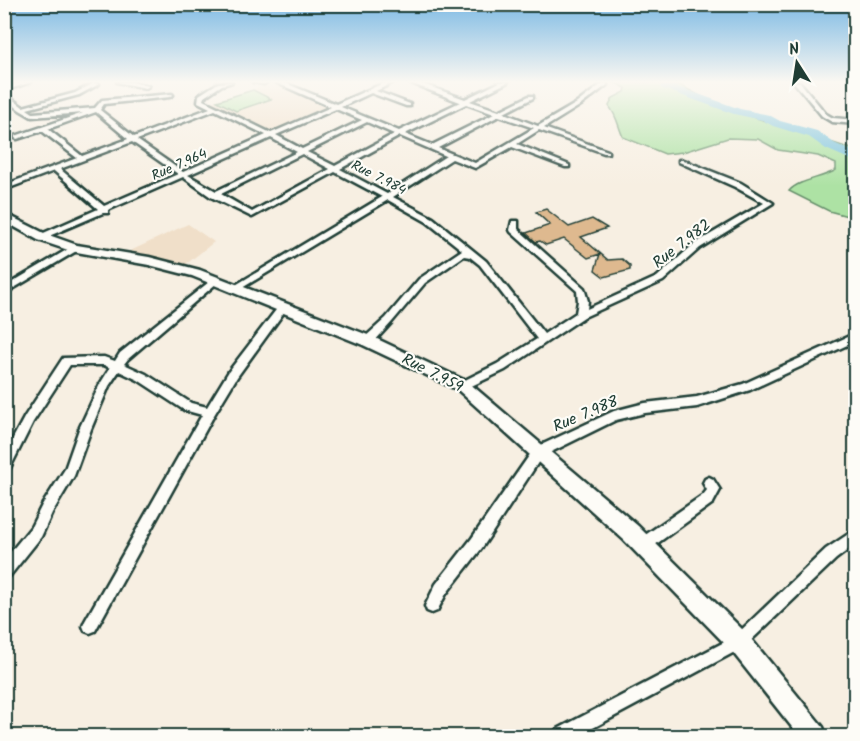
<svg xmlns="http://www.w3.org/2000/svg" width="860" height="741" viewBox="0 0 860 741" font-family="Kalam,sans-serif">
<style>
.built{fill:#f0dfc9}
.green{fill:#ade2a4;stroke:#66906c;stroke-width:1.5}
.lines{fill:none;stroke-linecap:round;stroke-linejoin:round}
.river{fill:#7cc4dd;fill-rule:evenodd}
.building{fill:#deb98f;stroke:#1f3d34;stroke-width:1.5}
.street-casing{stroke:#1f3d34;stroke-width:5}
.secondary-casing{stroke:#1f3d34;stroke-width:5}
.street{fill:#fdfcf7;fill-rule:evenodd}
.secondary{fill:#fdfcf7;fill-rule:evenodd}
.labels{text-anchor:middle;stroke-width:4.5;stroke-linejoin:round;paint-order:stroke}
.far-street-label{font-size:14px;fill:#1f3d34;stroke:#fdfcf7}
.street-label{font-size:16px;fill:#1f3d34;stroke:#fdfcf7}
</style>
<rect width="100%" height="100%" fill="#f7efe2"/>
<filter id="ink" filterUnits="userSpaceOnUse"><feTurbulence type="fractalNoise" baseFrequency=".0167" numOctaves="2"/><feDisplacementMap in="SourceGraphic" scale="12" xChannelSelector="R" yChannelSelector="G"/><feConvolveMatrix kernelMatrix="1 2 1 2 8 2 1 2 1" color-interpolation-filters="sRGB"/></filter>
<g filter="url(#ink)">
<!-- built -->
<path class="built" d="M274 83 330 107 273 133 211 102Z
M188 224 214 242 185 265 128 252Z"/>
<!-- green -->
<path class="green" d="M613 82H674L719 106 855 150V218L829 211 789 191C800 179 821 179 836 170V164L818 156 778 150 758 139 728 138 683 152 665 154 623 137C618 126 617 116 609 106L613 98 625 92 626 88Z
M253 90 271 99 236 111 217 101Z"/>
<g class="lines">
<!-- river -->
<path class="river" d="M664 82H676L673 85 740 109 769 115 780 121 817 131 834 143 856 153V162L826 149 809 137 773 126 762 120 734 114 661 88 660 86Z"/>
</g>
<!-- building -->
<path class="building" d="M546 209 569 227 592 219 607 228 581 237 608 260 622 259 630 266V270L604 277 595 270 600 254 588 258 564 239 546 245 540 241 536 242 526 233 550 225 536 212Z"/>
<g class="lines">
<defs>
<path id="street" d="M21 82H31L4 91V87Z
M117 82H132L149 86 146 88Z
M232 82 222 85 204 97 203 100 271 133 331 107 275 82H283L336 104 386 82H394L376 91 410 104V106H406L371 93 341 107 399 131 460 102 408 82H417L465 99 500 82H508L470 101 499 111 529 96H533V98L504 113 538 126 577 103 603 83H607V85L581 105 544 128 608 151V153H604L539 130 517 144 569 165V167H565L512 147 475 168 452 159 393 197 433 218 486 261 544 334 576 313 578 301 577 291 511 232 510 230 512 221H518V229L584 288 588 301 587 309 657 277 694 244 764 203 735 187 679 162V160H683L741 183 773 203 700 248 663 281 584 317 505 370 463 390 459 389 458 386 459 383 497 364 537 339 480 265 470 257 464 256 425 283 392 322 372 344H364L363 341 364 338 386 318 419 279 462 250 427 222 388 200 237 291 234 292 229 289 382 197 335 172 252 217 211 197 183 177 108 210V213H103L42 239H39V235L98 209 54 171 4 190V185L77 158 42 131 17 139 15 138V136L83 113 32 117 20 110 4 98V93L23 107 75 93 94 83 99 84 79 95 27 109 33 113 95 108 102 100 172 94 173 95 170 97 104 104 100 110 134 137 210 108 198 102 199 95 218 83ZM466 104 494 114 432 145 405 134ZM336 109 362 120 302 149 276 135ZM215 110 266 135 183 172 137 140ZM96 112 128 139 82 156 48 129ZM499 116 534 128 475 163 438 148ZM367 122 394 134 335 166 307 152ZM400 136 446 156 387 194 340 169ZM271 138 297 152 216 191 188 175ZM132 142 178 174 104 206 60 169ZM302 154 330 169 252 212 221 194Z
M253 82H267L264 84Z
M794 82H800L826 114 833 118 856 120V124L832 122 822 116Z
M75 245 78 246V250L4 294V287Z
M214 278 217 279V283L128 359 124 364 146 374 191 403 207 407 229 371 279 306 282 305 287 308 237 377 214 415 95 631 90 633 85 631 83 626 85 621 202 415 184 410 138 380 119 371 109 386 91 429 74 476 52 513 41 537 9 577 4 579V560L31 527 42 505 65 469 79 429 100 384 110 368 104 365H70L33 422 8 472 4 473V455L25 416 63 358 104 357 115 361 120 353Z
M856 333V341L750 390 697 407 645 413 616 420 547 454 539 461 482 548 446 594 437 611 432 613 427 611 425 606 436 584 472 538 531 453 539 446 614 411 645 403 697 397 743 384Z
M709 477 713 479 720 490 713 503 648 550 643 552 638 550 636 545 638 540 703 495 707 490 703 483 705 479Z
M856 529V544L836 559 744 647 578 736H554L556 730 734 637 826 549Z"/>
<path id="secondary" d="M4 213 46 234 77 245 149 257 200 270 373 337 468 382 638 526 747 634 823 727 826 736H799L731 650 624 540 458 390 363 345 192 276 149 265 71 251 38 240 4 221Z"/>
</defs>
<!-- street casing -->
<use href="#street" class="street-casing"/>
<!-- secondary casing -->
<use href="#secondary" class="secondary-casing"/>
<!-- street -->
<use href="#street" class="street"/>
<!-- secondary -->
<use href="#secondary" class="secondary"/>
</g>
</g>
<!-- sky -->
<linearGradient id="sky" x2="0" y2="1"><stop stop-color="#7dbae4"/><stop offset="0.44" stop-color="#fbf8f2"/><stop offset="1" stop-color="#fbf8f2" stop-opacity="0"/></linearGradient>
<rect width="860" height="186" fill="url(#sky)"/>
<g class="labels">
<!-- far-street labels -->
<g class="far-street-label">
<text transform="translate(179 164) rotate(-24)" y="5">Rue 7.964</text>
<text transform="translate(379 177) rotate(27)" y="5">Rue 7.984</text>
</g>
<!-- street labels -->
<g class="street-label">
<text transform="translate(681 243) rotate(-38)" y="6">Rue 7.982</text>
<text transform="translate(433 372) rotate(27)" y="6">Rue 7.959</text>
<text transform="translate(585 413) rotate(-23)" y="6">Rue 7.988</text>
</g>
</g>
<!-- margin -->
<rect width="860" height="741" fill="none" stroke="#fdfcf7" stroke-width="24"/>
<rect x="12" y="12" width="836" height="717" fill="none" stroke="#1f3d34" stroke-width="2" filter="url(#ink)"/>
<!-- north arrow -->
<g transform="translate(797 63) rotate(348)" stroke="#fdfcf7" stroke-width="4.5" paint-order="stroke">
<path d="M0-4.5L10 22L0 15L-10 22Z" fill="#1f3d34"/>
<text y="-9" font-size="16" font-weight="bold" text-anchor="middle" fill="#1f3d34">N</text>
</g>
</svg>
